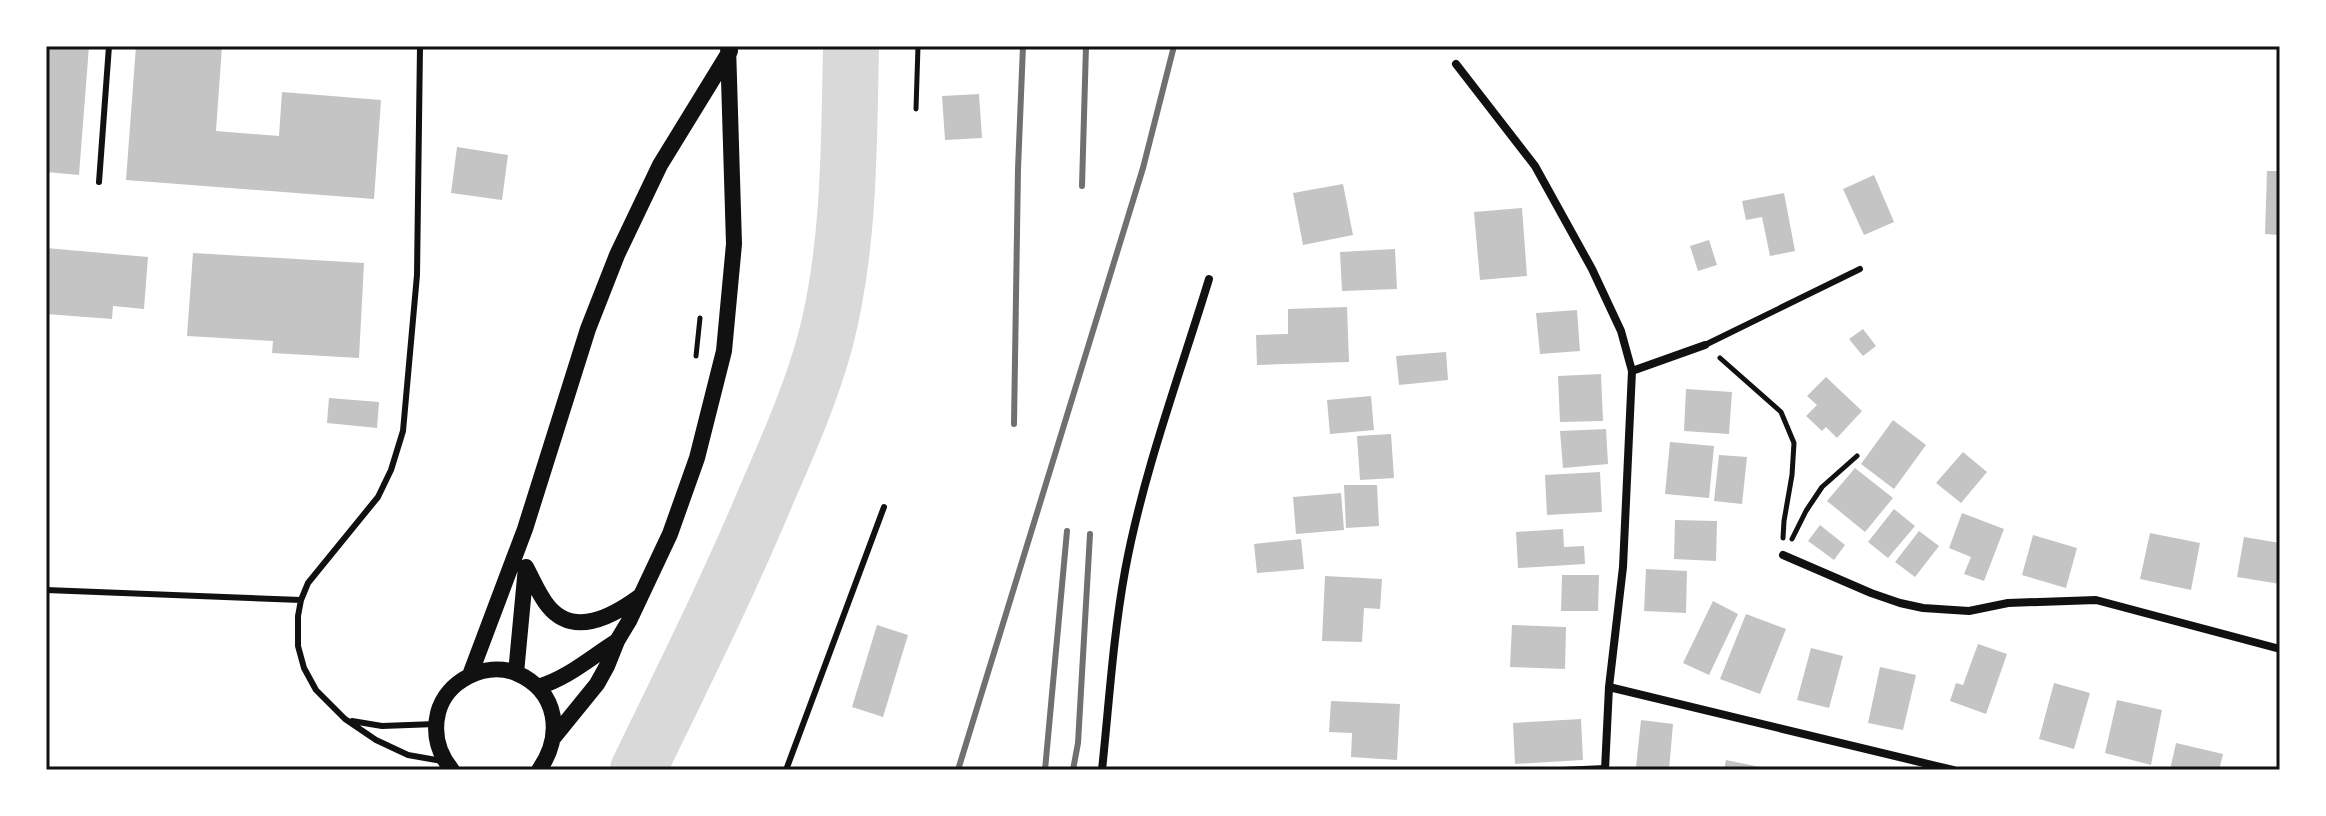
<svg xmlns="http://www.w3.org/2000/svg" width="2326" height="816" viewBox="0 0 2326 816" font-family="Montserrat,sans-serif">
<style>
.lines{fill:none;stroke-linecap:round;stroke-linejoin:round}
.river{stroke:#d9d9d9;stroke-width:56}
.building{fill:#c4c4c4}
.path{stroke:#111;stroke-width:5}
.service{stroke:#111;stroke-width:6}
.minor{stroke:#111;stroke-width:8}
.secondary{stroke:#111;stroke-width:16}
.rail{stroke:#707070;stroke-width:6}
.neatline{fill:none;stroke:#111;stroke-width:3}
</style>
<rect width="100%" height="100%" fill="#fff"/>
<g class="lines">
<!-- river -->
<path class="river" d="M638 770C683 677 729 585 769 489 790 441 811 393 825 342 850 248 849 142 851 46"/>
</g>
<!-- building -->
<path class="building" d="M46 46H89L79 175 46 172Z
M136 46H222L216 131 279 136 282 92 381 100 374 199 126 180Z
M979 94 982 138 945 140 942 96Z
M457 147 508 155 502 200 451 193Z
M2267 171H2280V235L2265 234Z
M1874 175 1894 222 1864 235 1843 189Z
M1343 184 1353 235 1303 245 1293 193Z
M1784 193 1795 251 1770 256 1762 217 1746 220 1742 201Z
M1522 208 1527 276 1480 280 1474 212Z
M1709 240 1717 265 1698 271 1690 246Z
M46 248 148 257 144 309 113 306 112 319 46 314Z
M1395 249 1397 289 1342 291 1340 252Z
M193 253 364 263 359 358 272 353 273 341 187 336Z
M1347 307 1349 362 1257 365 1256 335 1288 334V309Z
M1577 310 1580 351 1540 354 1536 313Z
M1863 329 1876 346 1863 356 1849 339Z
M1446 352 1448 380 1399 385 1396 356Z
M1601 374 1603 421 1560 422 1558 376Z
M1826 377 1862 411 1837 438 1826 427 1822 431 1806 416 1817 405 1807 396Z
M1686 389 1732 392 1729 434 1684 431Z
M1371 396 1374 430 1330 434 1327 400Z
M329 398 379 402 377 428 327 423Z
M1893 420 1926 445 1894 489 1861 464Z
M1606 429 1608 464 1563 468 1560 431Z
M1391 434 1394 478 1360 480 1357 436Z
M1670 442 1714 446 1709 498 1665 494Z
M1963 452 1987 472 1961 503 1936 483Z
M1719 455 1747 457 1742 504 1714 501Z
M1855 468 1893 498 1865 532 1827 501Z
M1600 472 1602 512 1547 515 1545 475Z
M1344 485H1377L1379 526 1346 528Z
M1341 493 1344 530 1296 534 1293 497Z
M1894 509 1915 526 1888 558 1868 542Z
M1962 513 2004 529 1984 581 1964 574 1971 557 1949 548Z
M1675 520 1717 521 1716 561 1674 559Z
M1820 525 1845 545 1834 560 1808 541Z
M1563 529 1564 547 1584 546 1585 564 1518 568 1516 532Z
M1919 531 1939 546 1915 577 1895 562Z
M2150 533 2200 543 2191 590 2140 579Z
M2033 535 2077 548 2066 588 2022 575Z
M2244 537 2280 543V584L2237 577Z
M1301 539 1304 569 1257 573 1254 544Z
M1646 569 1687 571 1686 613 1644 611Z
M1562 575H1599L1598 611H1561Z
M1325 576 1382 579 1380 609 1364 608 1362 642 1322 641Z
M1713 601 1738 614 1709 675 1683 663Z
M1746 614 1786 629 1760 694 1720 679Z
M877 625 908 635 883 717 852 707Z
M1512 625 1566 627 1565 669 1510 667Z
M1978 644 2007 654 1986 714 1950 701 1956 683 1963 685Z
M1811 648 1843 656 1829 708 1797 700Z
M1880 667 1916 675 1903 730 1868 723Z
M2054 683 2090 693 2074 749 2039 739Z
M2117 700 2162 710 2151 765 2105 753Z
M1331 701 1400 704 1397 760 1351 757 1352 733 1329 732Z
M1581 719 1583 760 1515 764 1513 723Z
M1641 720 1673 724 1669 770 1636 767Z
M2176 743 2223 754 2219 770H2170Z
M1726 760 1770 769V770H1724Z"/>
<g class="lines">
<!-- path -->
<path class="path" d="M916 109 918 46
M696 356 700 318
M1720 358 1781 412 1794 443 1792 475 1784 521 1783 538
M1792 539 1806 511 1822 487 1857 456"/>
<!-- service -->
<path class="service" d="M420 46 417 275 403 431 391 470 378 497 308 583 301 600 298 616V646L304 668 316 690 345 719 376 740 408 755 442 761
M99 182 109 46
M1705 345 1860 269
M46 590 301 600
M352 721 382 726 436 724
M786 770 884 507
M1562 770 1605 768"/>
<!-- minor -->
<path class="minor" d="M1456 64 1535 166 1592 269 1621 331 1632 371 1623 567 1609 687 1605 770
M1632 371 1705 345
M1783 555 1871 593 1900 603 1923 608 1969 611 2008 603 2096 600 2280 649
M1609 687 1953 770
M1102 770C1109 704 1113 637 1125 571 1143 473 1180 374 1209 279"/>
<!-- secondary -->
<path class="secondary" d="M526 567C533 580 539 595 548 606 574 638 613 616 639 597
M516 673 526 567
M470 675 525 529 588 329 617 255 660 165 730 51
M538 687C568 678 590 658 617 641
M554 737 597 684 607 666 617 641 629 621 670 534 697 458 724 351 734 244 728 46
M452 770C438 753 433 734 438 713 446 681 485 661 516 673 559 691 563 736 539 770"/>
<!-- rail -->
<path class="rail" d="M1082 186 1086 46
M1014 424 1018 169 1023 46
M958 770 1143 168 1174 46
M1045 770 1067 531
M1073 770 1078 743 1090 534"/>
</g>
<!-- border -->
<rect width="2326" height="816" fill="none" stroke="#ffffff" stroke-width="96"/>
<rect x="48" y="48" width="2230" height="720" class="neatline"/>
</svg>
